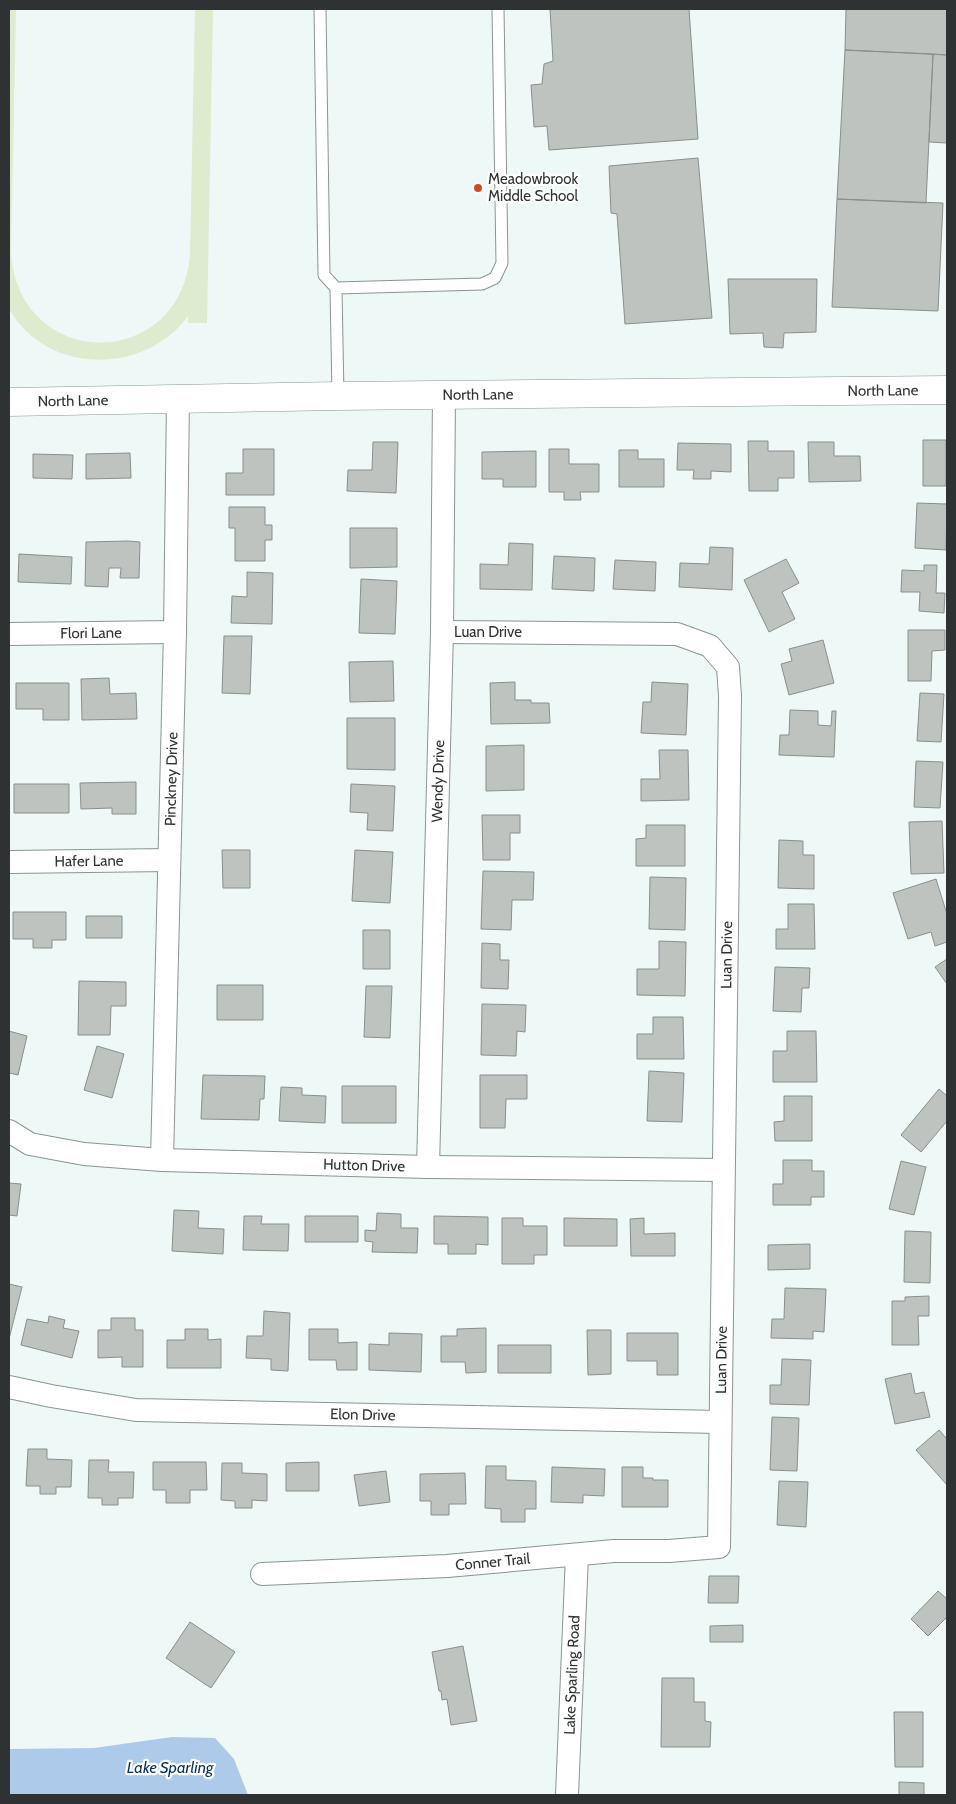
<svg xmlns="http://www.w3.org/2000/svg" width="956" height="1804" viewBox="0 0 956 1804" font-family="Cabin,sans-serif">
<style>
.green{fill:#ddebce}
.water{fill:#adcaea}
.building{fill:#bdc4c0;stroke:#89908c}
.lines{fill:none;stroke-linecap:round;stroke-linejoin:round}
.service-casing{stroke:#8b9493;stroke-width:13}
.minor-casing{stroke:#8b9493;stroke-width:24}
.tertiary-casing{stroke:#8b9493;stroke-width:29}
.service{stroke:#fff;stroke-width:11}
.minor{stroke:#fff;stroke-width:22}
.tertiary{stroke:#fff;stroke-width:28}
.poi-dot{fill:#d1491e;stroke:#fff;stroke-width:2}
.labels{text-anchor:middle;stroke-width:4.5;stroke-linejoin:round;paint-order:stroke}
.poi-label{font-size:15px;fill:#2e3232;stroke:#fff;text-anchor:start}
.street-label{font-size:15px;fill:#2e3232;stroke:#fff}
.water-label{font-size:16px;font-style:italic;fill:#033159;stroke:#fff}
</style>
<rect width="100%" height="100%" fill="#eef8f7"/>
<!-- green -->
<path class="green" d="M9 9H16L11 252C18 371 179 373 190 256L195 9H213L207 323H188V316C144 376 47 375 9 309Z"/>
<!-- water -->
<path class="water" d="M172 1737 215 1738 234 1759 248 1795H9V1749L94 1748Z"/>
<!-- building -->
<path class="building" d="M550 9H689L698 139 549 150 547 126 534 127 531 85 542 84 544 64 553 61Z
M846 9H947V55L845 50Z
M845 50 933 54 926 203 837 199Z
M933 54 947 55V143L929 142Z
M698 158 712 318 625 324 617 214 611 213 609 166Z
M837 199 943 203 938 311 832 307Z
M728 279H817L816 332 784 333 783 348 764 347 763 333 730 334Z
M923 440H946V486H923Z
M748 441H768V451H794V478H778V491H749Z
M373 442H398L396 493 347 491 348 470H372Z
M808 442H834V456H860L861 481 809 482Z
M678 443 731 444V472L711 471V479H693L694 470H677Z
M243 449H274V495H226V473H243Z
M549 449H569V464H599V492H580L581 500H564V492H549Z
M619 450H638V459H664V487H619Z
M536 451V487H503V479H482V452Z
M130 453 131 478 86 479V454Z
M33 454 73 455 72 479 33 478Z
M917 503 947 504 946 550 915 548Z
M229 507H265V525H272V540H265V561H235V528H229Z
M350 528H397V567L350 568Z
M128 541 140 542 139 578H120L121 568H109L108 587 85 586 86 542Z
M509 543 533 544 532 590 480 589V564L508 565Z
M710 547 733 548 732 590 679 587 680 563 709 564Z
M19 554 72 557 71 584 18 582Z
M554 556 595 558 594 591 552 589Z
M786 559 799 583 782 592 795 619 769 632 744 580Z
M615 560 656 562 655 591 613 589Z
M924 565H937L936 593H945L944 613 919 611 920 592H901L902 570 924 571Z
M247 572 273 573 272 624 231 623 232 596 247 597Z
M361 579 397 581 395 634 359 633Z
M908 630H945V650L932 651 931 681H908Z
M224 636H252L250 694 222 693Z
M823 640 834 683 789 695 781 664 792 661 789 649Z
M393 661 394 701 350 702 349 662Z
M109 678 110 694 136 693 137 719 82 720 81 679Z
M515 682V700H531V703H549L550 723 491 724 490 683Z
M652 682 688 684 686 735 641 733 643 702H651Z
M16 683H69V720H43V709H16Z
M920 693 944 694 941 742 917 741Z
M790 710 818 711V725L831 726 832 711H836L834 757 779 755 780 735H789Z
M347 718H395V770L347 769Z
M524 745V790L486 791V746Z
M659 750H688L689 800 641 801V779H660Z
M916 761 943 762 940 808 914 807Z
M136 782V814H112V808L81 809 80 783Z
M14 784H69V813H14Z
M351 784 395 786 393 831 367 830 368 813 350 812Z
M482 815H520V833H510V860H483Z
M942 821 944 873 911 874 909 822Z
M646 825H685V866H636V839L646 838Z
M779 840 803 841V855H814V889L778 888Z
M222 850H250V888H223Z
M355 850 393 852 390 903 352 901Z
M483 871 534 872 533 900H512L511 930 481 929Z
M650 877 686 878 685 930 649 929Z
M936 879 947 914V942L935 946 931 932 908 939 893 893Z
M788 904H814L815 949H776V929H788Z
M13 912H66V940H52V948H33V939H13Z
M86 916H122V938H86Z
M363 930H390V969H363Z
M659 941 686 942 685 996 637 995V969H659Z
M482 943 500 944V960H509L508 989 481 988Z
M947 959V984L935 967Z
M775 967 810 968 809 988H802L801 1012 773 1011Z
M79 981 126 982V1006H111L110 1035H78Z
M217 985H263V1020H217Z
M366 986H392L390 1038 364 1037Z
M482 1004 526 1005 525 1032 517 1031 516 1056 481 1055Z
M653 1017H683L684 1059H637V1034H653Z
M9 1031 27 1036 18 1075 9 1073Z
M787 1031H816L817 1082H773V1051H787Z
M97 1046 124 1054 112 1098 84 1090Z
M649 1071 684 1073 682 1122 647 1121Z
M203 1075 265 1076 264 1099H260L259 1120 201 1119Z
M480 1075H527V1099H506L505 1128H480Z
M342 1086H396V1123H342Z
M281 1087 302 1088V1095L326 1096 325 1123 279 1121Z
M939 1089 947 1096V1121L921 1152 901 1135Z
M784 1096H812V1141H775L774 1122 784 1121Z
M783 1160H812V1171H824V1197H811V1205H773V1184H783Z
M901 1161 926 1167 914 1215 889 1209Z
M9 1183 21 1184 17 1216 9 1215Z
M174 1210 199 1211 198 1228 224 1229 223 1254 172 1251Z
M377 1213 401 1214V1228H418L417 1253 372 1252 373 1242 365 1241V1230L376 1231Z
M244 1216H262L261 1224H289L288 1251 243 1250Z
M305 1216H358V1242H305Z
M434 1216 488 1217V1245L476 1244V1254H448V1244H434Z
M502 1218H523V1226H547V1255H534V1264H502Z
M564 1218 617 1219V1246H564Z
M644 1218V1234L675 1233V1256H631L630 1219Z
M905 1231 931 1232 930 1283 904 1282Z
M810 1244V1269L768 1270V1245Z
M9 1284 22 1287 9 1339Z
M785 1288 826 1289 824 1332 813 1331V1339L771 1338 772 1319H784Z
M929 1296V1316H918L919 1345H892V1301H905V1297Z
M264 1311 290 1313 288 1371 271 1370V1359L246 1358 247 1336H263Z
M49 1316 65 1320 63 1328 79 1331 72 1358 21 1345 27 1319 48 1323Z
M111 1318H135V1330H143V1367H122V1357L98 1358V1330H111Z
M486 1328V1372L466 1373 465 1362H441V1336H457V1329Z
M185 1329H208V1340L221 1339V1368H167V1340H185Z
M309 1329H338V1343L357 1342V1370H337L336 1360H309Z
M587 1330H611V1374L588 1375Z
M389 1333 422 1334 421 1372 369 1370V1344L389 1345Z
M627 1333H678V1375H657V1361H627Z
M498 1345H551V1373H498Z
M782 1359 811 1360 809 1405 770 1404V1385H781Z
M911 1373 915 1394 924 1392 930 1417 895 1424 885 1379Z
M772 1417 799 1418 797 1471 770 1470Z
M939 1430 947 1439V1485L916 1450Z
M28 1449H47V1459L72 1460 71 1487H56V1494H40V1486H26Z
M89 1460H109L108 1472H134L133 1498H118V1505H102V1498H88Z
M153 1462H206L207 1490H190V1503H166V1490H153Z
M319 1462V1491H286V1463Z
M222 1463H242V1473L267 1474V1501L252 1500V1508H235V1501L221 1500Z
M486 1466H506V1480L536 1481V1509H525V1522H501V1509L485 1508Z
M552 1467 605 1469 604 1496 583 1495V1503L551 1502Z
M622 1467H643V1478H653V1480H668V1507H622Z
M386 1471 390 1502 359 1506 354 1475Z
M465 1473 466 1504H449V1515H431V1501H420V1474Z
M779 1481 808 1482 806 1527 777 1525Z
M709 1576H739L738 1603H708Z
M938 1591 947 1599V1617L928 1636 911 1619Z
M190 1622 235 1652 211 1688 166 1658Z
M743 1625V1642H710V1626Z
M463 1646 477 1721 451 1725 447 1699 442 1700 441 1691H439L432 1652Z
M662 1678H694V1702H705V1721L711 1722 710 1747H661Z
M894 1712H923V1767H895Z
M899 1782 924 1783V1795H899Z"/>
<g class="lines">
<defs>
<path id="service" d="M320 9 324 275 336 288 338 396
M336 288 482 284 495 278 502 263 498 9"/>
<g id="minor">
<path id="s1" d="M9 634 175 632"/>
<path id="s2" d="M9 862 169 860"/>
<path id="s3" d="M9 1131 30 1144 84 1154 162 1160 428 1167 723 1170"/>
<path id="s4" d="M162 1160 175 632 178 398"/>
<path id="s5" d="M428 1167 442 632 444 395"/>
<path id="s6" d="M9 1387 51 1396 136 1410 720 1422"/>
<path id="s7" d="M262 1574 447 1566 614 1551H669L719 1547 730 696 728 667 710 646 677 634 442 632"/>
<path id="s8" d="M567 1795 577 1555"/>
</g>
<g id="tertiary">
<path id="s9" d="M9 402 338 396 947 390"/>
</g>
</defs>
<!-- service casing -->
<use href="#service" class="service-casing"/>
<!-- minor casing -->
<use href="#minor" class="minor-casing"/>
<!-- tertiary casing -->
<use href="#tertiary" class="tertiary-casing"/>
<!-- service -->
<use href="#service" class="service"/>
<!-- minor -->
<use href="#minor" class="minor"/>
<!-- tertiary -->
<use href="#tertiary" class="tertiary"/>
</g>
<!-- markers -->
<circle class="poi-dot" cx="478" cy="188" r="5"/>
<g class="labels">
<!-- poi labels -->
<g class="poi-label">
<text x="488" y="184">Meadowbrook<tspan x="488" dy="17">Middle School</tspan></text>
</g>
<!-- street labels -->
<g class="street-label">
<text dy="5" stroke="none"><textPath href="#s9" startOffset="874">North Lane</textPath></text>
<text dy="5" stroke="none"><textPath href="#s9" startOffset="469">North Lane</textPath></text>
<text dy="5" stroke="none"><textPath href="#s9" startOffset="64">North Lane</textPath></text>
<text x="488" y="637">Luan Drive</text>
<text dy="5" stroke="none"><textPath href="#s1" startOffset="82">Flori Lane</textPath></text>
<text dy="5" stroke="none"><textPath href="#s4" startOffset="381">Pinckney Drive</textPath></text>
<text dy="5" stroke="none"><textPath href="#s5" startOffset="386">Wendy Drive</textPath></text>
<text dy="5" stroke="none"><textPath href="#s2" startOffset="80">Hafer Lane</textPath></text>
<text dy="5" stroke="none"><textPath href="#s7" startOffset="1050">Luan Drive</textPath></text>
<text dy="5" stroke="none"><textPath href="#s3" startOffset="360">Hutton Drive</textPath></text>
<text dy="5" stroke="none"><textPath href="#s7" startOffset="645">Luan Drive</textPath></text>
<text dy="5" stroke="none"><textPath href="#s6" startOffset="356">Elon Drive</textPath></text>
<text dy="5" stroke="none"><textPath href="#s7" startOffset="231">Conner Trail</textPath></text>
<text dy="5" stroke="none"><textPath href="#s8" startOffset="120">Lake Sparling Road</textPath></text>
</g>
<!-- water labels -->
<g class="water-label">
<text x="170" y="1773">Lake Sparling</text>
</g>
</g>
<!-- border -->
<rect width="956" height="1804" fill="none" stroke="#2e3232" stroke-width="20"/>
</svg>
